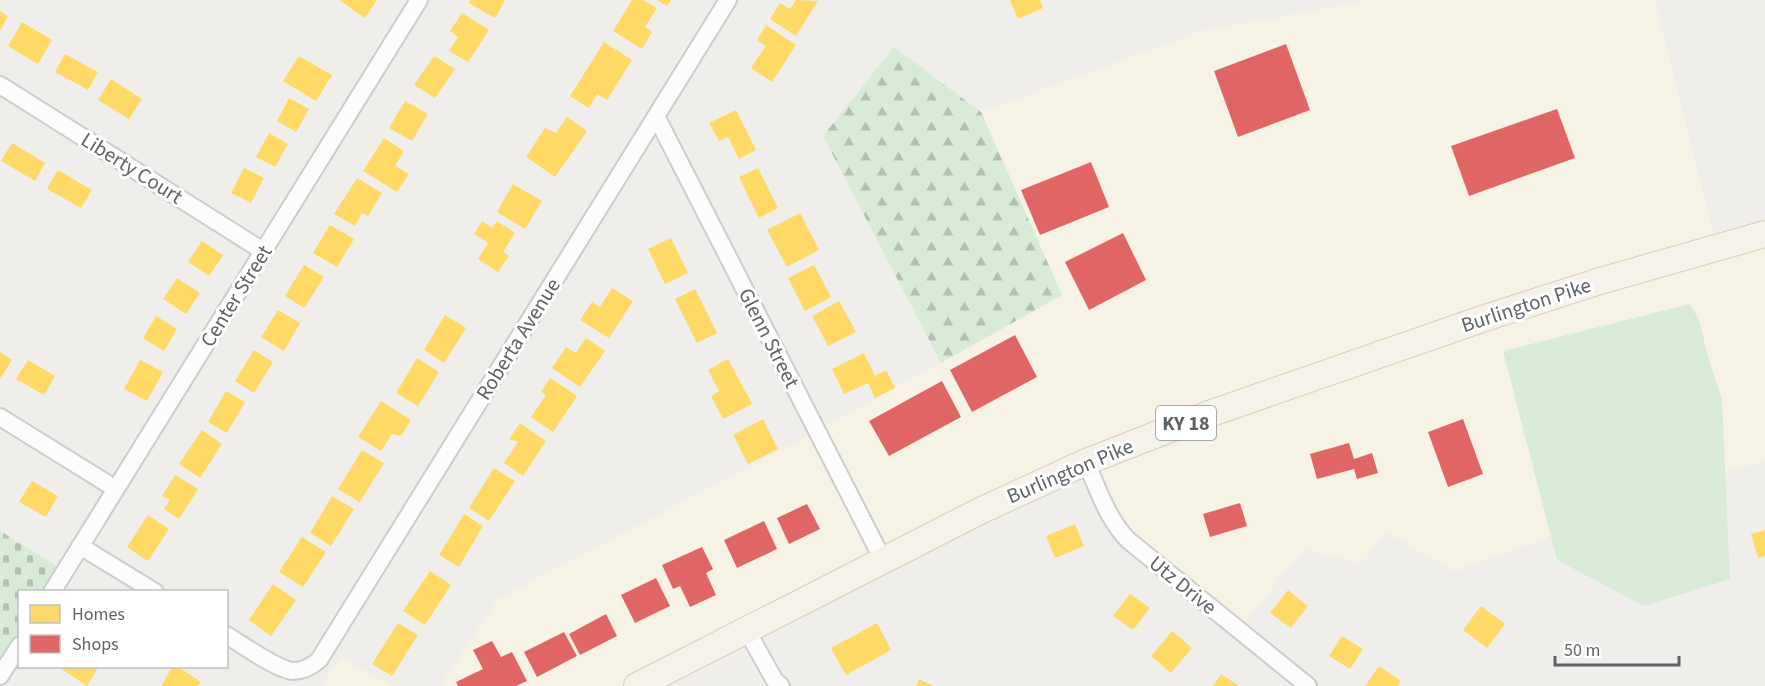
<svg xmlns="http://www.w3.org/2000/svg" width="1765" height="686" viewBox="0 0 1765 686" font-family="'Source Sans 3',sans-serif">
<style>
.commercial{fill:#f7f3e4}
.forest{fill:url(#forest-firs)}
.cemetery{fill:url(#cemetery-stones)}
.park{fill:#d8ebd6}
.homes{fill:#ffd966}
.shops{fill:#e06666}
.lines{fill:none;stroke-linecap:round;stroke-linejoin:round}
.street-casing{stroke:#cbcccc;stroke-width:20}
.primary-casing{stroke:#d7ceb8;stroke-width:28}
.street{stroke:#fdfcfc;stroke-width:16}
.primary{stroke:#f4f2e9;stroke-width:26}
.labels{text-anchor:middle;stroke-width:6;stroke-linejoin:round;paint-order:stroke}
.shield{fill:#fff;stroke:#8f9295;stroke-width:1.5}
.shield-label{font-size:20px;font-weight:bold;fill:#5f6368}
.street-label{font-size:21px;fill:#5f6368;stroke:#fff}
</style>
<defs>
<pattern id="forest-firs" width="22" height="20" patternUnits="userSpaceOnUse" patternTransform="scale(1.5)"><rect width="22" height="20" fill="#d8ebd6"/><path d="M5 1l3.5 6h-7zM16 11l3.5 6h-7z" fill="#b2c2b1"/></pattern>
<pattern id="cemetery-stones" width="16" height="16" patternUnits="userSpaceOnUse" patternTransform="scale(1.5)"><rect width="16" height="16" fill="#d8ebd6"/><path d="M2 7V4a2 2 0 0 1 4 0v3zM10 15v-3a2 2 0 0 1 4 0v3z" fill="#b2c2b1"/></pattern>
</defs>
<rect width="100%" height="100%" fill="#efeeea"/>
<!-- commercial -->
<path class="commercial" d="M1370 0H1654L1717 246 1765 234V461L1742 467 1455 571 1385 532 1361 564 1304 549 1239 630 1117 528 1086 462 637 686H440L498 599 817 431 1062 295 981 112 1202 31Z
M341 657 392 686H321Z"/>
<!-- forest -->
<path class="forest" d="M894 47 981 112 1062 295 941 363 823 136Z"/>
<!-- cemetery -->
<path class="cemetery" d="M0 531 65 571 52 591 20 592 19 644 0 676Z"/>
<!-- park -->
<path class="park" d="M1690 304 1699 320 1709 360 1722 399 1730 579 1644 606 1557 560 1503 351Z"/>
<!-- homes -->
<path class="homes" d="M339 0H377L365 18Z
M471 0H505L495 18 469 3Z
M632 0H643L657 8 645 27 652 32 642 49 613 31Z
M657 0H671L667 6Z
M796 0 818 1 796 36 770 19 780 3 790 9Z
M1010 0H1040L1043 8 1018 19Z
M0 11 8 16 0 31Z
M462 13 489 30 468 62 449 51 458 37 450 31Z
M22 22 52 40 38 64 8 46Z
M766 25 796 45 772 82 751 68 766 46 757 40Z
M604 42 632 60 607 100 597 94 589 108 570 96Z
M65 54 98 72 88 90 55 72Z
M299 56 332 75 316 101 283 81Z
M434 56 455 69 435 98 414 85Z
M111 79 142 99 129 119 98 100Z
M289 98 309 109 296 132 277 121Z
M405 101 428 114 412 141 389 128Z
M736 110 756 150 739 159 728 137 719 141 709 123Z
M567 117 587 131 555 177 526 157 545 128 556 133Z
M269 133 288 144 275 167 256 157Z
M384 138 404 151 395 166 409 174 397 192 363 171Z
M12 143 45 163 35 181 1 161Z
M244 168 264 178 251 203 231 193Z
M758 168 778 208 759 218 739 177Z
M58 170 92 190 81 208 47 189Z
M357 178 382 193 368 216 362 213 355 226 334 214Z
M513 184 542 201 525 229 497 212Z
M800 213 819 250 787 267 767 230Z
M482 221 492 228 497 221 515 233 503 252 509 256 498 272 478 259 488 243 474 234Z
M330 225 354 239 337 267 313 253Z
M671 238 688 273 665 284 648 249Z
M202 241 223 255 209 276 188 262Z
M304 265 324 277 304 308 285 296Z
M814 265 831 297 805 311 788 278Z
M177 278 200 293 186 314 163 299Z
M612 288 633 301 609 338 580 320 592 302 600 307Z
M695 289 717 333 697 343 675 299Z
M839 301 856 332 828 346 812 316Z
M278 310 300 323 284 351 261 337Z
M445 315 466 328 444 363 424 350Z
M156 316 177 329 164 351 143 338Z
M586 338 605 351 580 387 552 368 566 347 576 353Z
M254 350 273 362 254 393 235 381Z
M0 352 12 360 0 379Z
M864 353 875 376 886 370 895 388 875 398 868 383 844 394 832 369Z
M417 358 439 372 418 406 396 393Z
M728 359 752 404 723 419 711 396 719 391 708 370Z
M28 360 55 376 44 395 16 379Z
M140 360 163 372 147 401 124 389Z
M550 378 577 396 553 432 531 417 546 395 541 392Z
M226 391 245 402 227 433 208 422Z
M381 401 411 420 401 436 392 434 381 451 358 437Z
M763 419 778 449 748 464 733 435Z
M520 423 546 441 523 476 504 463 518 442 509 439Z
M202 430 222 444 200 478 179 464Z
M362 450 384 463 360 502 338 489Z
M494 468 515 481 489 521 469 508Z
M175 475 198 489 179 519 164 509 170 500 162 496Z
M32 481 58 496 46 517 19 502Z
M332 496 354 509 331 546 310 533Z
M464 514 483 526 459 567 439 555Z
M148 515 169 529 148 561 127 547Z
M1075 524 1084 546 1055 558 1046 536Z
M1765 530V556L1758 558 1751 534Z
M302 537 326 552 303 587 279 572Z
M430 571 451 585 425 625 403 611Z
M273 584 296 600 271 636 249 620Z
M1288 590 1308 606 1291 628 1270 613Z
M1130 594 1150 608 1133 630 1113 616Z
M1481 606 1505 624 1487 648 1463 630Z
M398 623 418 635 392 676 372 664Z
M877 623 891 650 846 675 831 648Z
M1172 631 1192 648 1171 673 1151 656Z
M1342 636 1363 649 1350 669 1329 656Z
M57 666H99L87 686Z
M173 666H177L201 682 198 686H161Z
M1379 666 1401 681 1398 686H1365Z
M1221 674 1239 686H1213Z
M919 679 933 686H916Z"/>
<!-- shops -->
<path class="shops" d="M1286 44 1310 110 1238 137 1214 71Z
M1557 109 1575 158 1469 196 1451 146Z
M1091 162 1109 207 1040 235 1021 190Z
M1123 233 1146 280 1089 310 1065 262Z
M1015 335 1037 377 972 412 950 370Z
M942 381 961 417 889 456 869 421Z
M1463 419 1483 474 1448 487 1428 432Z
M1349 443 1354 459 1372 453 1378 473 1357 479 1354 469 1317 479 1310 454Z
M1240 503 1247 526 1210 537 1203 514Z
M807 504 820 529 789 544 777 518Z
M764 521 777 549 737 568 724 540Z
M702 547 713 569 706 573 716 595 690 607 680 586 673 589 662 565Z
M656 578 670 606 635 623 621 595Z
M606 614 617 636 580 655 569 634Z
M564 632 577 656 537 677 524 652Z
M492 641 501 657 512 652 527 681 516 686H458L456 682 483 669 473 650Z"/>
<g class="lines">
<defs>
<path id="street" d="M0 85 263 251
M656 116 883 560
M0 417 116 489
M1086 462C1098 489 1107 518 1128 540L1308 686
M80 546 155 592
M52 592 419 0
M746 629 775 681 781 686
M226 635C242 644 277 670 293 671 303 671 312 666 319 660L728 0
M0 676 20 645"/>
<path id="primary" d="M637 686 980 511 1086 462 1209 414 1482 319 1600 281 1765 234"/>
</defs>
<!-- street casing -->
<use href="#street" class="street-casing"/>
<!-- primary casing -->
<use href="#primary" class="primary-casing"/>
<!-- street -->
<use href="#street" class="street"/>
<!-- primary -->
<use href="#primary" class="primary"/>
</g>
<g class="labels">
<!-- shield labels -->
<rect class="shield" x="1156" y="406" width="60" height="34" rx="4.5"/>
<g class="shield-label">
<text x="1186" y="430">KY 18</text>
</g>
<!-- street labels -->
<g class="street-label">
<text transform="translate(132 168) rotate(32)" y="7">Liberty Court</text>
<text transform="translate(236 296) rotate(-58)" y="7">Center Street</text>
<text transform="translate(1526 305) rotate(-18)" y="7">Burlington Pike</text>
<text transform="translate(769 338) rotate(63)" y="7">Glenn Street</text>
<text transform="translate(518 339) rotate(-58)" y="7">Roberta Avenue</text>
<text transform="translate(1070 471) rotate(-23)" y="7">Burlington Pike</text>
<text transform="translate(1183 585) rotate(39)" y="7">Utz Drive</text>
</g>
</g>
<!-- legend -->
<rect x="18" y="590" width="210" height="78" fill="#ffffff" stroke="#bfc1c3" stroke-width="1.5"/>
<rect x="30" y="605" width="30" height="18" fill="#ffd966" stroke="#bfc1c3" stroke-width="1.5"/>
<text x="72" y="620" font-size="18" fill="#5f6368">Homes</text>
<rect x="30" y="635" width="30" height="18" fill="#e06666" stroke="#bfc1c3" stroke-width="1.5"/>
<text x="72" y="650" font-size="18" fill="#5f6368">Shops</text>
<!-- scale -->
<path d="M1555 656v9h124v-9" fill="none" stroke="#5f6368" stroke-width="3"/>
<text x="1564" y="656" font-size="18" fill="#5f6368" stroke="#ffffff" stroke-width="4.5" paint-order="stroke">50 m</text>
</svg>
